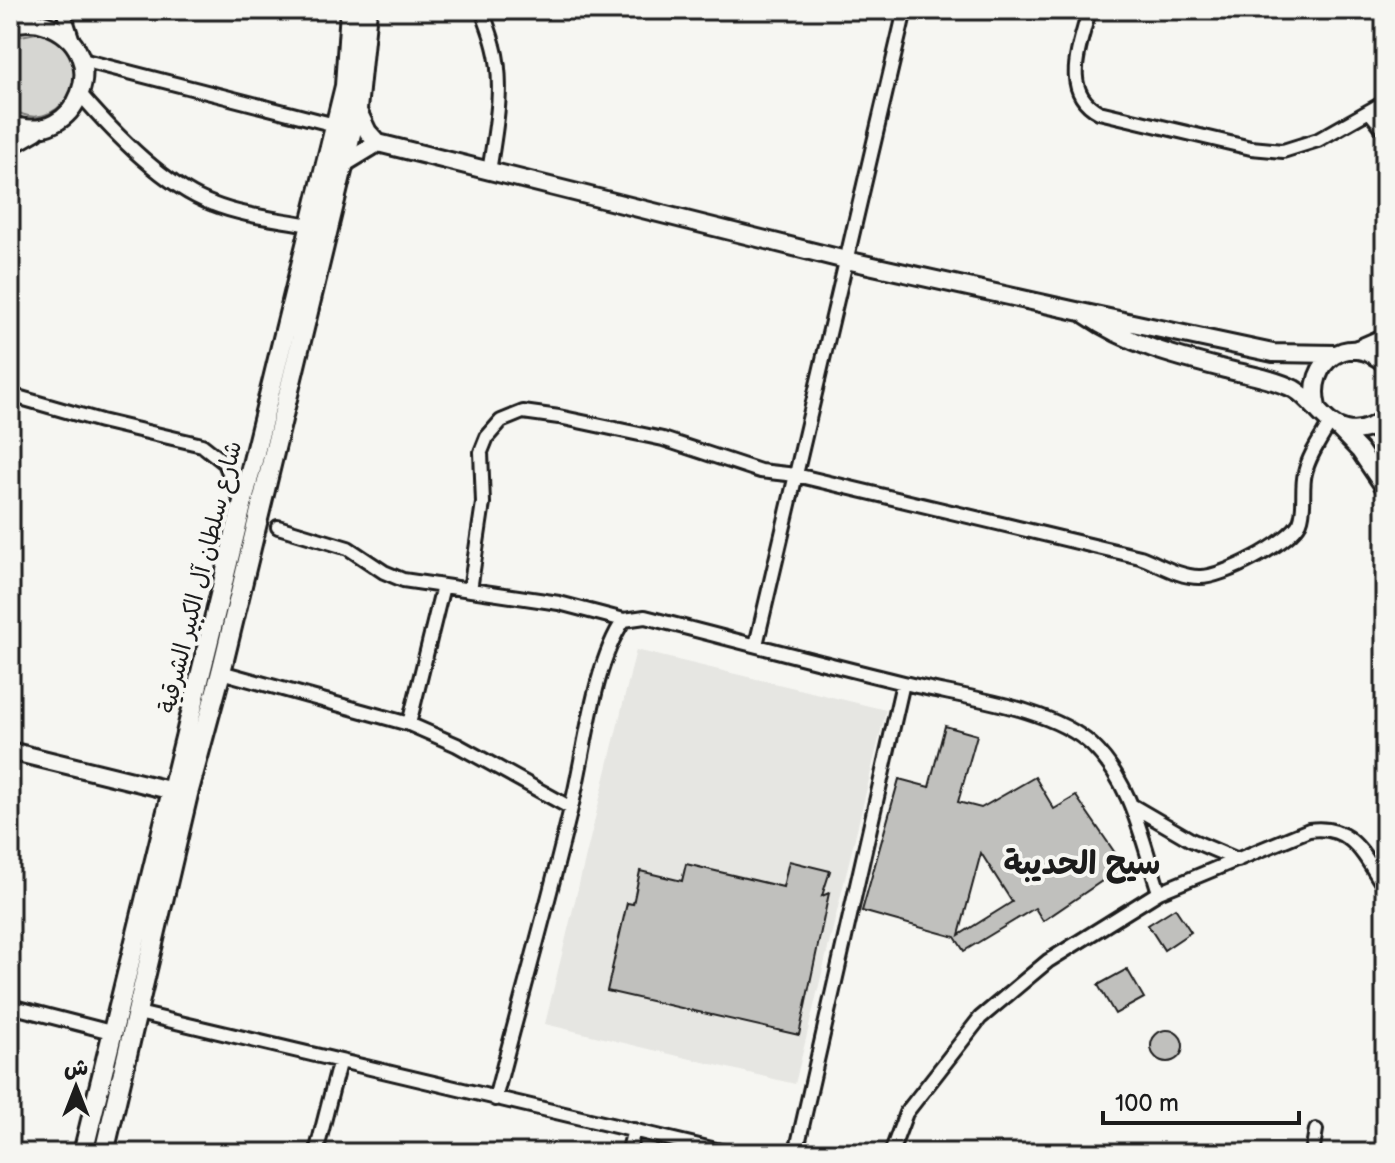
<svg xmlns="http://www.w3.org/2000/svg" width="1395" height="1163" viewBox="0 0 1395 1163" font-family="'Balsamiq Sans','Playpen Sans Arabic',sans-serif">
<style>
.built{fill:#e6e6e2}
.green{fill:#d6d6d2;stroke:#797977;stroke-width:2}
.building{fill:#c0c0bd;stroke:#1c1c1c;stroke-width:2;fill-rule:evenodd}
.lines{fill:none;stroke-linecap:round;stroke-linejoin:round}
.minor-casing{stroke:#1c1c1c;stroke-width:18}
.tertiary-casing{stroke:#1c1c1c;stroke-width:22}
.secondary-casing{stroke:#1c1c1c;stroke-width:24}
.minor{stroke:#f6f6f2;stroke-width:12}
.tertiary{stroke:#f6f6f2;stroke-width:16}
.secondary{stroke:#f6f6f2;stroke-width:18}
.labels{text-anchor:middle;stroke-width:8;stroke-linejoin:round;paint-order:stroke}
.street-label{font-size:24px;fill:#1c1c1c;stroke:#f6f6f2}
.district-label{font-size:32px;font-weight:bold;fill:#1c1c1c;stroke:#f6f6f2}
</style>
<rect width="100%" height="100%" fill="#f6f6f2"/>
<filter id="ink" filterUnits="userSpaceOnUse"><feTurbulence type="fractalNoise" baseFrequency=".0125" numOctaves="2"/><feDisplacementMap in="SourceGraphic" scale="16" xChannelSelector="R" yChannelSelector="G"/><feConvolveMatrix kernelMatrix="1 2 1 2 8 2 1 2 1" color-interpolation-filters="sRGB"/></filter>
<g filter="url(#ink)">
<!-- built -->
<path class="built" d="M636 650 886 710 795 1084 545 1024Z"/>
<!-- green -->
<path class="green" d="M36 33C42 34 49 36 55 38 105 64 55 144 10 107V42L16 37Z"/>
<!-- building -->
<path class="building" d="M945 726 977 735 958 802 981 808 1035 777 1054 809 1076 796 1124 866 1043 921 1035 908 964 951 955 937 862 911 899 779 929 787ZM981 853 1012 902 959 935Z
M789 861 830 871 822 896 829 893 799 1035 607 991 627 903 633 904 640 871 682 881 686 864 783 887Z
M1175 908 1191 932 1164 950 1148 925Z
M1127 969 1144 998 1115 1014 1098 985Z
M1151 1046a16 16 0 1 1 32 0a16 16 0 1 1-32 0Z"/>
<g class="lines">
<defs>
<path id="minor" d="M63 10 73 41
M482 10C486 22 491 34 494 46 505 86 495 132 489 172
M1089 10C1081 45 1059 91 1099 112L1251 148 1283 151 1318 140 1385 102
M82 60 335 125
M81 95C114 133 164 186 213 204 243 216 278 219 309 225
M1369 111 1385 131
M10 397 21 398 101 421 202 445 225 463 242 504
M278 527 348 548 384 572 403 580 559 603 624 620 645 617C731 639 817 662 904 683 959 697 1050 706 1092 745 1132 783 1142 840 1159 892
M470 590 483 503 481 452 487 437 501 421 523 412 559 417 663 439 760 471 796 475 1140 557C1159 564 1179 577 1199 577 1222 578 1289 543 1300 522 1306 508 1301 488 1305 473 1309 455 1321 439 1330 423
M756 645 905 10
M221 672 409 724 457 745 571 808
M409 724 443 586
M1131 805 1191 840 1238 860
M10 1006 111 1032
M138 1013 729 1153
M495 1099C520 1002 548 905 571 808 585 753 593 664 624 620
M316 1153 339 1063
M628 1153 634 1130
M796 1153 903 683
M891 1153 906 1113 980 1018 1048 961 1159 892 1309 830C1353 824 1364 856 1385 888
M1312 1153 1316 1130"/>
<path id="tertiary" d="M10 26C21 21 35 21 46 25 116 49 78 151 10 124
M357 109 368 132 378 143 846 260 1081 312 1273 353 1337 354
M10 146 36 131
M345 163 378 143
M1086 315C1129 345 1178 357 1229 370 1250 375 1274 379 1294 389 1314 400 1323 425 1346 430 1361 433 1374 427 1385 417
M1355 350 1385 337
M1317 407C1305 362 1350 330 1385 364
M1337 427 1360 451 1385 488
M10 751 173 791"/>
<path id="secondary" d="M83 1153 345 86 350 10
M104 1153 188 794 221 672 357 109 367 10"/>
</defs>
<!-- minor casing -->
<use href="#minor" class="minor-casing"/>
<!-- tertiary casing -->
<use href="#tertiary" class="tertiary-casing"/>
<!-- secondary casing -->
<use href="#secondary" class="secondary-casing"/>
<!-- minor -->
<use href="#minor" class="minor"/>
<!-- tertiary -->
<use href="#tertiary" class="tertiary"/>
<!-- secondary -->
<use href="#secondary" class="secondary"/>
</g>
</g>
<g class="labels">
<!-- street labels -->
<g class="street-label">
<text transform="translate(200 577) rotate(-76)" y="8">شارع سلطان آل الكبير الشرقية</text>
</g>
<!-- district labels -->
<g class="district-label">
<text x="1082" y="874">سيح الحديبة</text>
</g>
</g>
<!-- margin -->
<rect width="1395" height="1163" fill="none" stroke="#f6f6f2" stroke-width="40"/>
<rect x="20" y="20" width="1355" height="1123" fill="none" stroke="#1c1c1c" stroke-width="3" filter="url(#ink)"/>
<!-- north arrow -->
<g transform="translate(76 1087)" stroke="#f6f6f2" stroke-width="6" paint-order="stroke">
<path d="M0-6L14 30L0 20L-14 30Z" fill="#1c1c1c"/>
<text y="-12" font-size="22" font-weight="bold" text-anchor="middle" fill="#1c1c1c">ش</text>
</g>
<!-- scale -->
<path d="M1103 1111v12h196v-12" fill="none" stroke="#1c1c1c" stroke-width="4"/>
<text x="1115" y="1111" font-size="24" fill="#1c1c1c" stroke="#f6f6f2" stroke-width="6" paint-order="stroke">100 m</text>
</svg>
